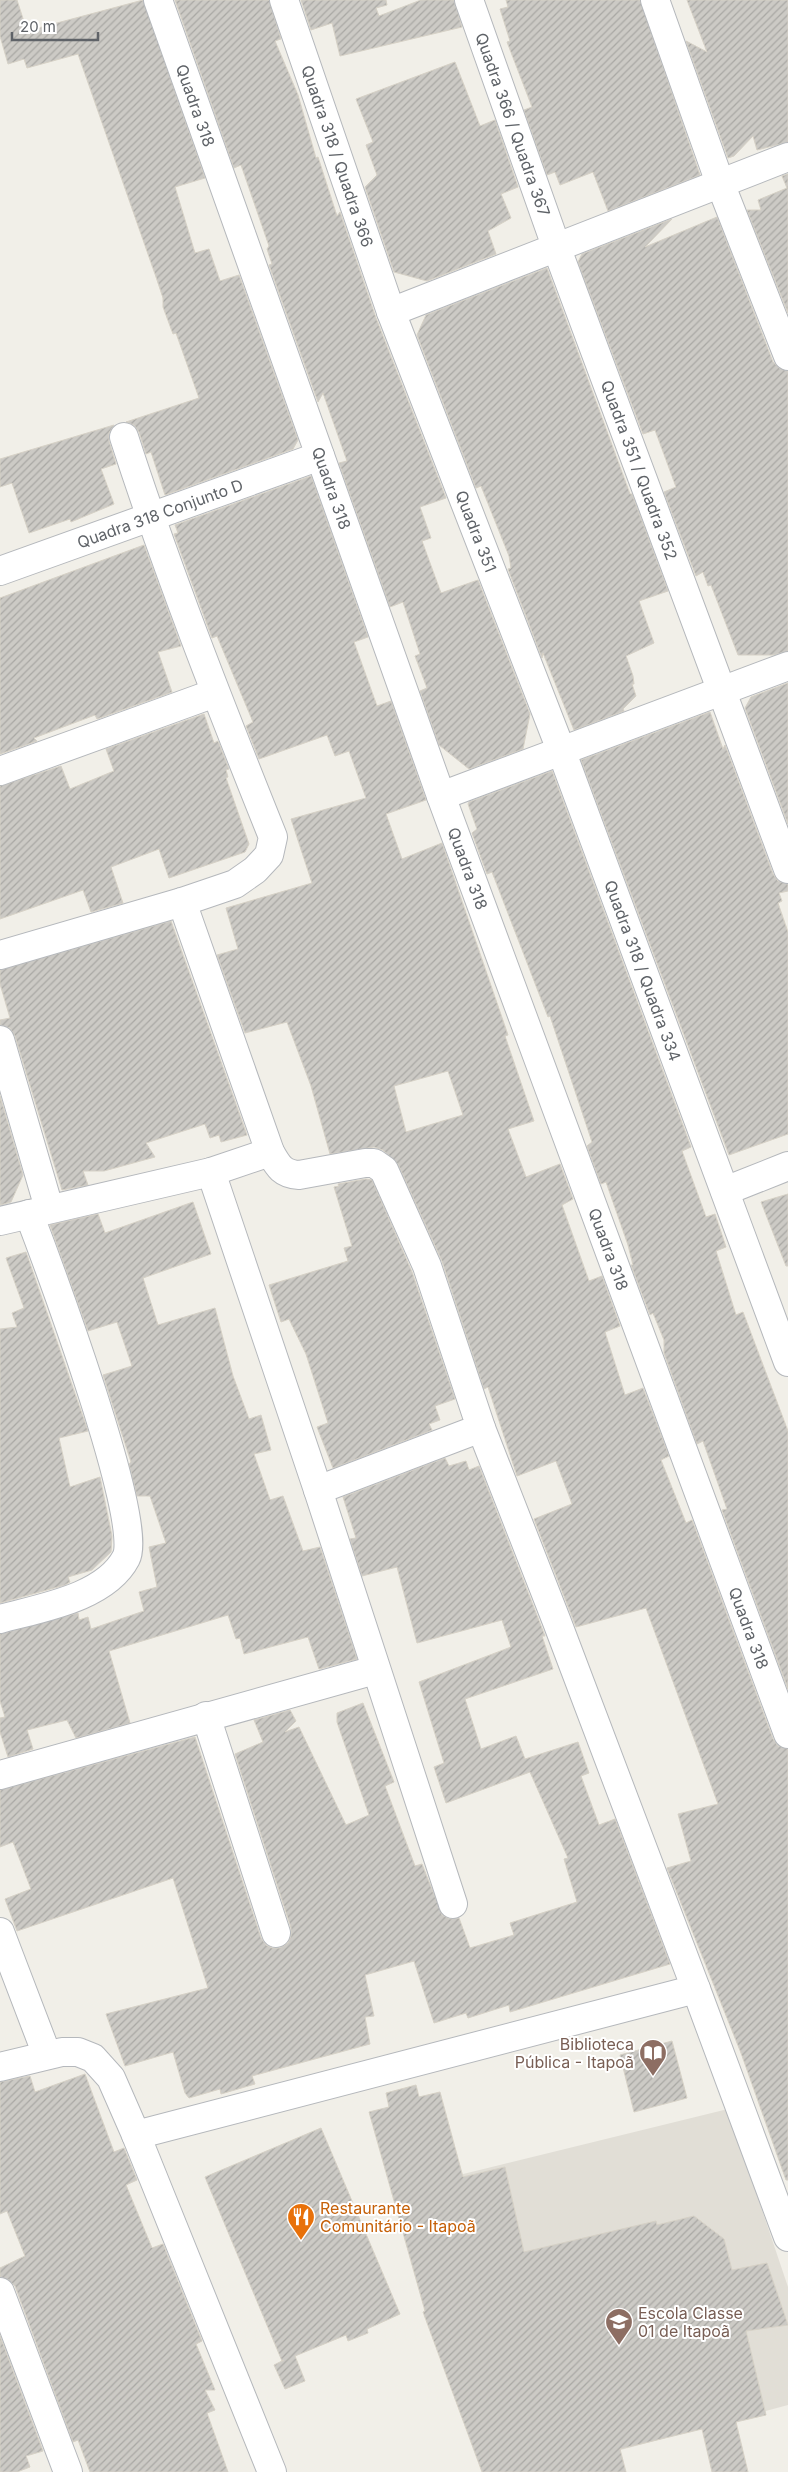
<svg xmlns="http://www.w3.org/2000/svg" width="788" height="2472" viewBox="0 0 788 2472" font-family="Inter,sans-serif">
<style>
.education{fill:#e1ded6}
.building{fill:url(#building-hatch);stroke:#d6d1c6;fill-rule:evenodd}
.lines{fill:none;stroke-linecap:round;stroke-linejoin:round}
.minor-casing{stroke:#b5b8bc;stroke-width:30}
.minor{stroke:#fff;stroke-width:28}
.labels{text-anchor:middle;stroke-width:4;stroke-linejoin:round;paint-order:stroke}
.street-label{font-size:16px;fill:#5f6368;stroke:#fff}
.education-label{font-size:16px;fill:#785e54;stroke:#fff;text-anchor:end}
.food-label{font-size:16px;fill:#c56008;stroke:#fff;text-anchor:start}
</style>
<defs>
<pattern id="building-hatch" width="6" height="6" patternUnits="userSpaceOnUse" patternTransform="scale(1.25)"><rect width="6" height="6" fill="#cccac5"/><path d="M-1 1l2-2M0 6l6-6M5 7l2-2" fill="none" stroke="#a9a8a4"/></pattern>
</defs>
<rect width="100%" height="100%" fill="#f1efe8"/>
<!-- education -->
<path class="education" d="M728 2109 788 2287V2405L539 2472 394 2191Z"/>
<!-- building -->
<path class="building" d="M0 0H17L27 31 143 0 205 178 175 187 195 253 209 249 220 281 239 275 298 440 293 449 165 495 151 452 146 454 139 432 134 425 126 422 199 398 176 333 173 334 163 307V298L156 277 78 54 27 68 24 59 8 64 0 36Z
M175 0H269L281 39 275 41 298 95 316 158 318 157 337 216 340 212 376 318 446 498 420 507 431 538 422 541 441 593 478 580 530 714 523 749 469 769 439 745 420 691 427 688 415 656 420 654 403 602 390 607 339 463 347 461 323 393 318 402 269 265 272 264 267 249 269 246 241 165 234 168Z
M301 0H386L387 5 376 8 379 16 421 0H454L462 27 340 56 332 23 311 30Z
M506 0H640L700 175 608 211 593 172 560 185 555 172 547 175 524 110 532 107 507 42 510 41 500 9 508 7Z
M687 0H788V142L757 150 753 136 734 156 728 158 686 41 707 52Z
M455 62 480 126 495 120 518 187 501 194 511 218 488 231 496 254 427 281 394 272 365 187 377 175 366 145 373 142 356 99Z
M788 174V313L747 210H761L758 200 787 188 782 176Z
M717 217 773 362 779 368 788 371V651L773 655H738L711 585 708 586 703 572 696 576 664 492 676 487 655 430 643 434 578 262 582 254 672 219 645 247Z
M547 268 630 494H632L668 591 639 601 654 643 626 656 633 676 634 684H632L636 696 623 709 624 711 574 730 543 653 542 658 508 569 511 568 509 556 481 486 476 488 417 335 426 315Z
M114 425 109 433V441L116 464 101 469 114 504 71 522 70 519 29 533 12 483 0 487V459Z
M311 476 368 637 354 642 377 706 391 701 426 800 386 814 402 859 442 843 508 1035 505 1036 534 1121 508 1129 526 1177 560 1164 573 1199 562 1205 589 1281 602 1276 620 1326 605 1332 625 1395 643 1388 669 1456 661 1460 686 1523 692 1520 773 1739 778 1746 788 1749V2180H786L741 2053 667 1868 691 1861 678 1814 718 1804 646 1608 576 1627 534 1519 572 1504 556 1461 517 1476 488 1387 484 1389 442 1261 398 1164 383 1150 374 1147 330 1154 311 1086 287 1022 245 1033 217 955 238 949 226 908 312 883 291 819 366 798 349 751 335 756 327 735 259 759 246 726 253 722 217 636 212 638 174 534 178 533 175 525ZM448 1071 463 1115 406 1132 394 1086Z
M144 545 181 646 158 652 172 692 97 719 95 715 34 738 37 741 0 754V598Z
M788 683V824L745 708 751 697Z
M710 712 723 749 725 745 773 874 778 881 788 884V891L779 893 782 901 778 903 788 932V1134L729 1155 581 760Z
M204 714 214 743 218 741 229 769 226 770 228 777 226 778 249 844 245 852 169 878 159 849 111 867 123 903 91 912 83 890 0 919V786L61 766 70 789 114 771 106 749Z
M552 771 691 1147 682 1151 706 1217 715 1214 726 1247 716 1251 736 1315 743 1312 788 1431V1689L722 1510 727 1509 703 1441 697 1444 664 1353V1340L653 1313 650 1315 631 1265H633L628 1245 606 1182 601 1184 587 1146 592 1142 550 1016 548 1017 492 872 487 874 472 833 477 829 468 804 469 802Z
M171 921 247 1135 221 1142 219 1135 210 1138 205 1124 146 1143 155 1157 104 1171H83L88 1185 62 1190 15 1036 10 1028 0 1025V1020L10 1018 0 984V970Z
M0 1096 23 1175 11 1202 0 1205Z
M366 1179 372 1180 412 1272 455 1399 435 1406 440 1420 429 1424 432 1430 333 1468 317 1427 328 1423 306 1354 289 1319 281 1322 269 1285 348 1261 344 1248 352 1246 334 1187 339 1186 338 1184Z
M788 1194V1266H786L761 1202Z
M193 1202 211 1254 143 1278 158 1325 215 1308 233 1376 249 1419 261 1415 271 1450 254 1454 270 1500 283 1496 303 1551 320 1547 357 1659 319 1669 308 1637 244 1654 240 1638 236 1639 228 1615 109 1651 130 1723 76 1738 67 1720 27 1730 33 1749 8 1757 0 1732V1718L5 1717 0 1701V1634L78 1613 79 1620 88 1617 91 1629 144 1611 139 1592 157 1587 149 1547 166 1543 150 1496H137L129 1464 131 1462 103 1375 132 1366 117 1322 88 1331 50 1225 98 1214 105 1233Z
M26 1252 88 1431 59 1438 70 1487 100 1477 112 1536 111 1552 92 1570 68 1577 70 1582 65 1585 0 1603V1329L17 1327 12 1313 24 1308 6 1258Z
M445 1458 449 1466 466 1461 469 1470 479 1466 545 1636H542L553 1669 465 1699 481 1749 516 1736 525 1759 578 1742 589 1773 581 1776 599 1825 615 1819 670 1964 510 2012 509 2005 468 2018 466 2013 434 2023 414 1961 365 1975 374 2016 365 2017 370 2044 252 2076 255 2084 221 2094 220 2089 189 2098 185 2093 173 2052 125 2066 106 2014 208 1988 173 1878 17 1931 5 1899 31 1889 13 1842 0 1847V1790L195 1737 261 1938 266 1945 272 1948H280L288 1943 291 1936V1928L235 1754 263 1742 254 1720 290 1710 296 1721 285 1732 299 1727 346 1825 369 1815 337 1722V1713L363 1703 394 1782 385 1786 415 1866 422 1864 442 1915 450 1919 459 1918 470 1948 514 1935 510 1923 577 1902 564 1859 568 1858 530 1772 446 1803 434 1767 444 1763 419 1682 511 1647 502 1620 417 1643 397 1567 362 1576 350 1539 356 1538 343 1497Z
M672 2041 687 2098 634 2112 620 2055Z
M85 2074 114 2152 124 2148 137 2180 126 2185 152 2248 163 2244 202 2341 196 2344 215 2390H205L215 2410 207 2413 228 2472H90L78 2440 73 2442 15 2286 9 2280 0 2277V2268L25 2256 7 2211 0 2214V2082L30 2076 35 2092Z
M416 2085 419 2097 440 2092 463 2177 505 2167 524 2252 656 2221 657 2225 694 2216 724 2239 732 2270 767 2263 788 2325 746 2331 766 2415 736 2422 748 2472H712L702 2429 620 2449 626 2472H482L423 2312 425 2311 369 2112 389 2107 386 2093Z
M321 2128 400 2314 367 2329 368 2333 348 2341 346 2335 295 2356 305 2381 285 2389 274 2365 284 2360 282 2361 205 2177Z
M0 2336 43 2451 26 2456 30 2467 17 2472H0Z"/>
<g class="lines">
<defs>
<g id="minor">
<path id="s1" d="M158 0 441 796 788 1734"/>
<path id="s2" d="M284 0 391 312 561 750 788 1362"/>
<path id="s3" d="M469 0 557 249 788 869"/>
<path d="M655 0 720 183 788 356"/>
<path d="M391 312 788 157"/>
<path id="s4" d="M0 571 320 456"/>
<path d="M0 771 215 693"/>
<path d="M441 796 788 666"/>
<path d="M182 902 270 1152C278 1166 282 1174 299 1175L365 1163H374L384 1170 427 1266 481 1428 318 1490"/>
<path d="M0 955 182 902 235 884 255 870 269 855 273 837C220 705 168 573 124 437"/>
<path d="M0 1040 49 1208"/>
<path d="M211 1172 318 1490 453 1904"/>
<path d="M725 1191 788 1166"/>
<path d="M0 1221 211 1172 270 1152"/>
<path d="M481 1428 557 1622 696 1989"/>
<path d="M0 1619C40 1608 105 1598 126 1558 145 1523 48 1264 29 1214"/>
<path d="M206 1716 276 1933"/>
<path d="M0 1775 375 1670"/>
<path d="M0 1932 47 2055"/>
<path d="M0 2067 62 2052H78L93 2058 111 2078 136 2135 272 2472"/>
<path d="M136 2135 696 1989 788 2237"/>
<path d="M0 2292 68 2472"/>
</g>
</defs>
<!-- minor casing -->
<use href="#minor" class="minor-casing"/>
<!-- minor -->
<use href="#minor" class="minor"/>
</g>
<!-- icons -->
<defs>
<symbol id="library-pin" viewBox="-11 -11 22 30"><path d="M0 17L-7.5 6A9.5 9.5 0 1 1 7.5 6Z" fill="#8d6e63" stroke="#fff"/><path d="M-6-4Q-3-5.5-.7-3.5V5Q-3 3-6 4ZM6-4Q3-5.5 .7-3.5V5Q3 3 6 4Z" fill="#fff"/></symbol>
<symbol id="restaurant-pin" viewBox="-11 -11 22 30"><path d="M0 17L-7.5 6A9.5 9.5 0 1 1 7.5 6Z" fill="#e8710a" stroke="#fff"/><path d="M-5-6h1v4h1v-4h1v4h1v-4h1v5L-1.5 .5V6h-2V.5L-5-1ZM5-6V6H3V1.5H1.5Q1.5-4 5-6Z" fill="#fff"/></symbol>
<symbol id="school-pin" viewBox="-11 -11 22 30"><path d="M0 17L-7.5 6A9.5 9.5 0 1 1 7.5 6Z" fill="#8d6e63" stroke="#fff"/><path d="M0-5L7-2L0 1L-7-2ZM-4 1L0 2.5L4 1V4Q0 6-4 4Z" fill="#fff"/></symbol>
</defs>
<g fill-rule="evenodd">
<use href="#library-pin" x="637" y="2037" width="32" height="43"/>
<use href="#restaurant-pin" x="285" y="2201" width="32" height="43"/>
<use href="#school-pin" x="603" y="2306" width="32" height="43"/>
</g>
<g class="labels">
<!-- street labels -->
<g class="street-label">
<text dy="6" stroke="none"><textPath href="#s1" startOffset="112">Quadra 318</textPath></text>
<text dy="6" stroke="none"><textPath href="#s3" startOffset="132">Quadra 366 / Quadra 367</textPath></text>
<text dy="6" stroke="none"><textPath href="#s2" startOffset="165">Quadra 318 / Quadra 366</textPath></text>
<text dy="6" stroke="none"><textPath href="#s3" startOffset="500">Quadra 351 / Quadra 352</textPath></text>
<text dy="6" stroke="none"><textPath href="#s1" startOffset="518">Quadra 318</textPath></text>
<text dy="6" stroke="none"><textPath href="#s4" startOffset="170">Quadra 318 Conjunto D</textPath></text>
<text dy="6" stroke="none"><textPath href="#s2" startOffset="565">Quadra 351</textPath></text>
<text dy="6" stroke="none"><textPath href="#s1" startOffset="922">Quadra 318</textPath></text>
<text dy="6" stroke="none"><textPath href="#s2" startOffset="1035">Quadra 318 / Quadra 334</textPath></text>
<text dy="6" stroke="none"><textPath href="#s1" startOffset="1328">Quadra 318</textPath></text>
<text dy="6" stroke="none"><textPath href="#s1" startOffset="1732">Quadra 318</textPath></text>
</g>
<!-- education labels -->
<g class="education-label">
<text x="634" y="2050">Biblioteca<tspan x="634" dy="18">Pública - Itapoã</tspan></text>
<text x="638" y="2319" text-anchor="start">Escola Classe<tspan x="638" dy="18">01 de Itapoã</tspan></text>
</g>
<!-- food labels -->
<g class="food-label">
<text x="320" y="2214">Restaurante<tspan x="320" dy="18">Comunitário - Itapoã</tspan></text>
</g>
</g>
<!-- scale -->
<path d="M12 32v8h86v-8" fill="none" stroke="#5f6368" stroke-width="2.5"/>
<text x="20" y="32" font-size="15" fill="#5f6368" stroke="#ffffff" stroke-width="4" paint-order="stroke">20 m</text>
</svg>
